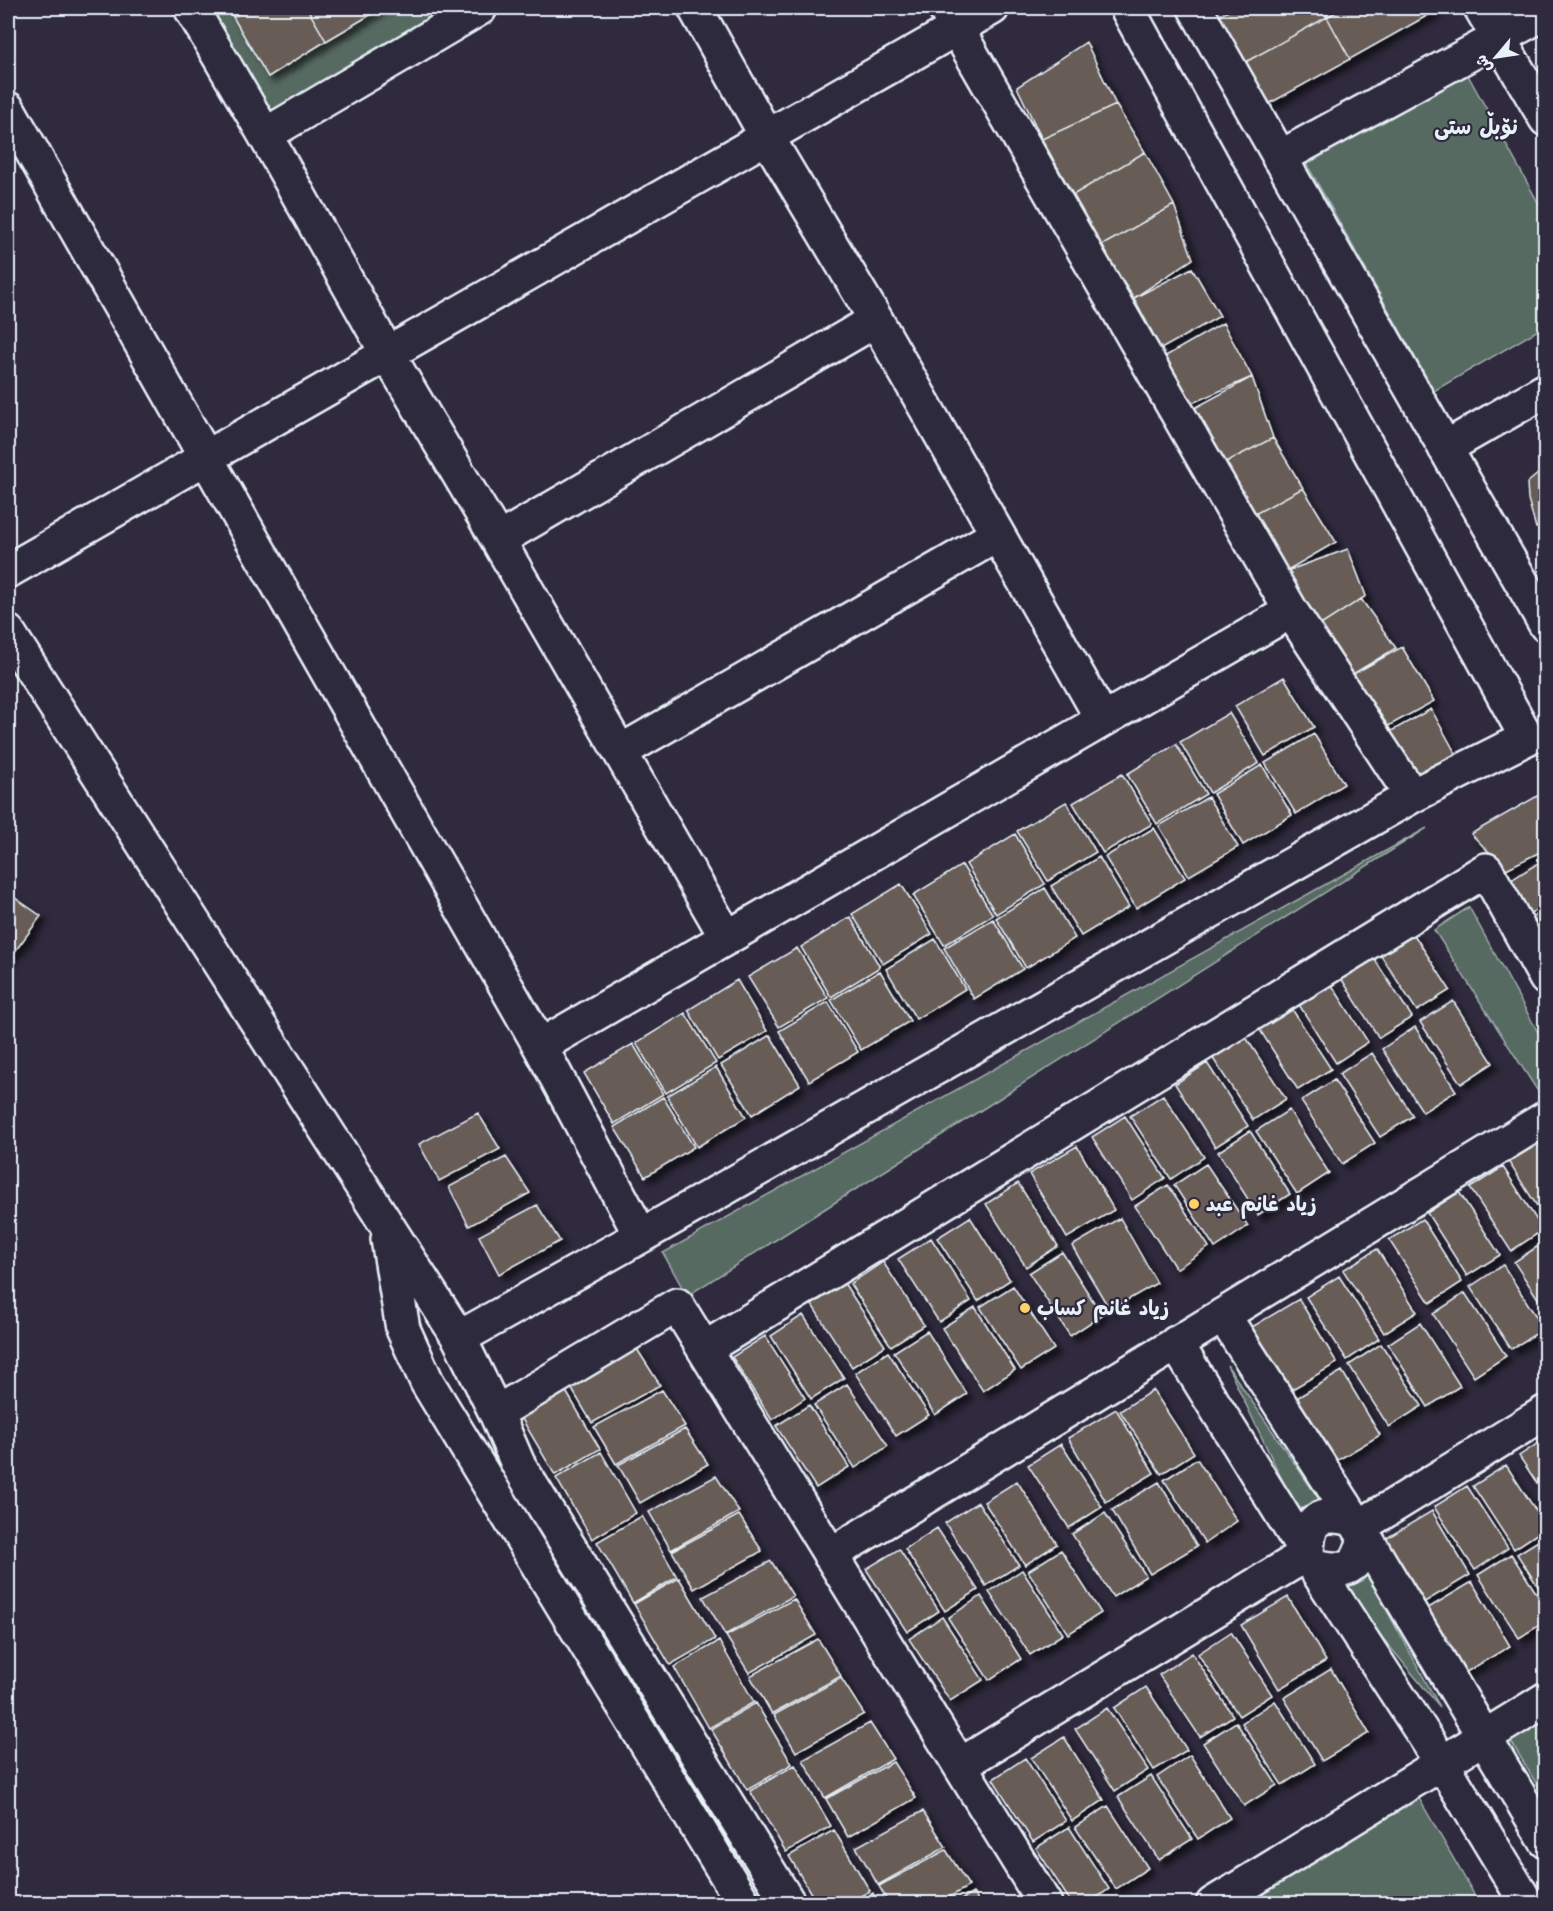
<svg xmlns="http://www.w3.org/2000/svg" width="1553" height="1911" viewBox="0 0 1553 1911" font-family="'Architects Daughter','Playpen Sans Arabic',sans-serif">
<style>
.green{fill:#576a62;stroke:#a0aead;stroke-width:1.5}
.building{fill:#675b57;stroke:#e8f1f8;stroke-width:1.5;filter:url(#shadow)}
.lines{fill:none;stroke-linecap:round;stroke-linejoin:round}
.minor-casing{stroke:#e8f1f8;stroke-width:38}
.minor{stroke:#2f2a3d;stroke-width:33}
.poi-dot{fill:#ffd166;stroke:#2f2a3d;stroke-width:2}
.labels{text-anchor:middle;stroke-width:4.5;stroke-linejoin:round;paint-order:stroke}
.poi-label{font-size:20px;font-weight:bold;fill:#e8f1f8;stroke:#2f2a3d;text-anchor:start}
.neighbourhood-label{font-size:21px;font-weight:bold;fill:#e8f1f8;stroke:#2f2a3d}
</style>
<defs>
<filter id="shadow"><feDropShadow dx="5.5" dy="5.5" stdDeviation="3" flood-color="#0009"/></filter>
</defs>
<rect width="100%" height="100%" fill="#2f2a3d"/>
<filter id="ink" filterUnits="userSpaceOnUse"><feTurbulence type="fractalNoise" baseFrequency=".0167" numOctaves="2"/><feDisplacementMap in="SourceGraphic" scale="12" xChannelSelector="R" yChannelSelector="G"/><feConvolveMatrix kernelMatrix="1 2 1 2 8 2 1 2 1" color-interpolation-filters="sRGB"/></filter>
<g filter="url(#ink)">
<!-- green -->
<path class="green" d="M191 8H228L268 77 382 8H480L265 135Z
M1464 68 1545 215V326L1434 391 1305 161Z
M1427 828 687 1296 663 1253Z
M1469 907 1545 1045V1085L1537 1090 1434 930Z
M1227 1365 1319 1499 1297 1511Z
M1365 1571 1440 1707 1340 1587Z
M1545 1709V1798L1506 1733Z
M1412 1786 1479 1903 1240 1904Z"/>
<!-- building -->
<path class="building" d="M228 8H249L233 17Z
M249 8H307L326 41 268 77 233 17Z
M307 8H382L326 41Z
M1233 8H1322L1327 17 1242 64 1216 17Z
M1322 8H1343L1327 17Z
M1343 8H1439V9L1350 59 1327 17Z
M1327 17 1350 59 1265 106 1242 64Z
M1086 42 1116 105 1042 139 1017 87Z
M1116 105 1145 152 1073 195 1042 139Z
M1145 152 1174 205 1099 247 1073 195Z
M1174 205 1193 259 1134 298 1099 247Z
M1192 268 1220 316 1161 349 1134 298Z
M1223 323 1252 377 1192 403 1164 357Z
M1252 377 1273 438 1222 464 1191 410Z
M1273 438 1303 488 1251 516 1222 464Z
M1546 467V522L1536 528 1528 499 1527 483Z
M1303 488 1336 542 1284 572 1251 516Z
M1348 549 1366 596 1316 628 1284 572Z
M1361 599 1396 648 1348 677 1316 628Z
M1402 647 1434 701 1381 730 1348 677Z
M1284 677 1314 727 1265 756 1235 706Z
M1431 709 1457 756 1414 785 1386 734Z
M1229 713 1259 763 1210 793 1180 742Z
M1314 734 1344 784 1296 814 1265 763Z
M1176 744 1206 794 1157 824 1127 774Z
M1262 765 1292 815 1243 845 1213 794Z
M1122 774 1152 824 1103 853 1073 803Z
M1546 791V849L1506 869 1471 834Z
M1208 797 1238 847 1189 876 1159 826Z
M1066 802 1096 852 1048 881 1017 831Z
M1154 828 1185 878 1136 908 1105 857Z
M1015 834 1045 884 996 914 966 864Z
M1099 857 1129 907 1081 936 1051 886Z
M1546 858V905L1521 918 1503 885Z
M962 865 993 915 944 945 913 895Z
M901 884 932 934 883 964 852 914Z
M1045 888 1075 938 1026 968 996 918Z
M8 893 41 916 8 961Z
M1546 910V951L1524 922Z
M850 917 880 967 831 997 801 947Z
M993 919 1023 969 974 999 944 948Z
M1409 927 1450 990 1417 1011 1376 948Z
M935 939 965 989 916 1019 886 969Z
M797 948 828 998 779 1027 748 977Z
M1371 954 1412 1017 1379 1038 1339 975Z
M880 971 910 1021 861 1050 831 1000Z
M1328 979 1368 1042 1336 1063 1296 1000Z
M737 980 767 1031 718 1060 688 1010Z
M1453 1001 1493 1063 1461 1084 1420 1022Z
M828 1002 858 1052 809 1081 779 1031Z
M1290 1006 1331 1069 1298 1090 1258 1027Z
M685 1013 716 1063 666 1093 636 1043Z
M1415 1027 1456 1091 1423 1112 1382 1049Z
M770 1035 800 1085 752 1115 721 1065Z
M1245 1036 1286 1099 1253 1120 1212 1057Z
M633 1044 663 1094 614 1124 584 1073Z
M1372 1053 1413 1116 1380 1137 1339 1074Z
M1207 1063 1248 1126 1215 1147 1175 1084Z
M716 1067 746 1117 697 1147 667 1096Z
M1334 1080 1375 1143 1342 1164 1301 1101Z
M1163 1095 1204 1157 1171 1179 1130 1116Z
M663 1097 694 1147 645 1177 614 1127Z
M1289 1110 1329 1173 1297 1194 1256 1131Z
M478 1113 500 1149 439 1181 419 1144Z
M1125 1116 1165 1178 1132 1200 1092 1137Z
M1250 1131 1290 1194 1258 1215 1218 1152Z
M1540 1140 1546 1148V1220L1508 1161Z
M1077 1146 1114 1210 1067 1238 1029 1174Z
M506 1157 530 1193 469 1226 449 1187Z
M1206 1164 1248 1226 1215 1248 1174 1185Z
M1503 1167 1543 1230 1511 1251 1470 1188Z
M1018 1183 1058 1246 1026 1267 986 1204Z
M1168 1185 1209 1247 1176 1269 1135 1206Z
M1459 1192 1500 1255 1467 1276 1427 1213Z
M537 1205 560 1241 499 1274 479 1236Z
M970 1217 1010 1280 978 1301 937 1238Z
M1120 1218 1157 1283 1110 1310 1072 1246Z
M1422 1219 1462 1282 1430 1303 1389 1240Z
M931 1238 971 1301 939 1322 898 1259Z
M1546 1241V1311L1514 1262Z
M1377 1249 1417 1312 1384 1333 1343 1270Z
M1062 1252 1102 1315 1070 1336 1029 1273Z
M883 1262 924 1325 891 1346 850 1284Z
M1503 1265 1544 1329 1511 1349 1470 1287Z
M1339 1276 1379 1339 1347 1360 1306 1297Z
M844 1283 885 1346 852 1367 812 1305Z
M1013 1286 1054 1349 1021 1370 980 1307Z
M1465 1293 1506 1356 1474 1377 1433 1314Z
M1299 1299 1337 1363 1289 1391 1252 1327Z
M975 1307 1015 1370 983 1391 942 1328Z
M803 1315 844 1378 811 1399 771 1336Z
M1420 1323 1460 1386 1428 1407 1388 1344Z
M927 1331 967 1394 935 1415 894 1352Z
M765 1336 805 1398 772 1420 732 1357Z
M1381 1344 1422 1406 1389 1427 1349 1365Z
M637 1349 660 1385 592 1423 570 1386Z
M888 1352 929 1415 896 1436 855 1373Z
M1342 1371 1380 1435 1333 1463 1295 1399Z
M847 1384 888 1446 855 1468 814 1405Z
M564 1388 600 1449 555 1475 519 1414Z
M662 1390 685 1426 616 1464 594 1427Z
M1153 1390 1194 1453 1161 1474 1120 1411Z
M809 1405 849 1467 816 1488 776 1426Z
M1116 1409 1154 1473 1106 1502 1068 1438Z
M685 1429 708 1464 640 1503 618 1465Z
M1546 1438V1497L1519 1456Z
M1061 1444 1102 1507 1069 1528 1028 1465Z
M601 1452 636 1513 592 1539 556 1478Z
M1197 1459 1237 1521 1205 1543 1164 1480Z
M1506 1465 1546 1526V1528L1514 1549 1473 1486Z
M716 1476 739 1512 671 1550 649 1512Z
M1017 1481 1057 1544 1025 1565 984 1502Z
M1159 1482 1197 1546 1150 1574 1112 1510Z
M1467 1486 1508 1548 1475 1570 1434 1507Z
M978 1502 1019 1565 986 1586 945 1523Z
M1432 1511 1470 1575 1423 1603 1385 1539Z
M1105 1513 1146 1576 1113 1597 1072 1534Z
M739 1515 762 1551 694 1589 672 1551Z
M642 1516 677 1577 633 1603 597 1542Z
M937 1528 978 1590 945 1611 905 1549Z
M1546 1536V1599L1517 1554Z
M899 1549 939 1611 907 1632 866 1569Z
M1061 1550 1101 1613 1068 1634 1028 1571Z
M1511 1554 1546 1608V1621L1519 1638 1478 1575Z
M771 1561 793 1596 725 1635 703 1597Z
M1022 1570 1063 1634 1030 1655 989 1592Z
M679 1578 715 1639 670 1665 634 1604Z
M1472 1582 1510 1646 1463 1674 1425 1610Z
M981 1596 1021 1659 989 1680 948 1618Z
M1288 1597 1326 1661 1279 1689 1241 1625Z
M794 1599 816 1635 749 1673 726 1636Z
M942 1617 983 1680 950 1701 909 1639Z
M1231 1632 1272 1695 1239 1716 1198 1654Z
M818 1639 841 1676 772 1714 750 1676Z
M719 1641 754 1702 709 1728 674 1667Z
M1192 1653 1233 1716 1200 1737 1159 1675Z
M1331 1669 1369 1733 1322 1761 1284 1698Z
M841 1678 864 1714 796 1752 774 1715Z
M1146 1687 1187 1750 1154 1770 1114 1708Z
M1275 1701 1315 1764 1282 1785 1242 1723Z
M756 1703 792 1764 747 1790 711 1729Z
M1107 1708 1148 1770 1115 1791 1075 1729Z
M1236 1722 1277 1785 1244 1806 1203 1743Z
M870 1723 893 1759 825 1798 803 1760Z
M1064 1737 1104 1800 1072 1821 1031 1758Z
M1190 1755 1230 1818 1198 1839 1157 1777Z
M1025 1758 1066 1821 1033 1842 993 1779Z
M893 1762 916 1798 848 1837 826 1799Z
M795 1765 831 1826 786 1852 750 1791Z
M1151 1776 1192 1839 1159 1860 1118 1797Z
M1108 1806 1148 1868 1116 1889 1075 1827Z
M923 1811 946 1847 878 1885 856 1847Z
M1069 1827 1109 1889 1087 1904H1072L1036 1848Z
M834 1830 870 1891 846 1904H817L789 1856Z
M946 1850 969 1886 937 1904H889L879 1886Z
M873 1893 879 1904H855Z
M973 1893 980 1904H954Z"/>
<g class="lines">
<defs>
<path id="minor" d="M191 8 265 135 387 353 498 540 727 938
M695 8 767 137 876 320 1103 720
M1127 8 1527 738 1412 796
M1195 8 1546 625
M1481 8 1546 119
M8 109 540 1046 1291 611 945 8
M265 135 480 8
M1279 158 1546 12
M1445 448 1546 390
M498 540 876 320
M8 571 992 8
M8 632 459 1338 496 1413 518 1464 789 1904
M620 752 997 535
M641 1236 1412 796 1291 611
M388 1239 403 1329 427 1382 744 1904
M1223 1315 1365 1537 1546 1841
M459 1338 641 1236 540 1046
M1176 1343 1314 1566 1442 1763 1527 1904
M704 1349 1486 870 1546 978
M496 1413 677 1305 1045 1904
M1359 1527 1546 1412
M830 1555 1546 1118
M1314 1566C1347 1573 1357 1571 1365 1537
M960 1765 1307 1554C1308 1518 1318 1511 1354 1519
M1213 1904 1546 1699"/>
</defs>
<!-- minor casing -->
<use href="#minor" class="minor-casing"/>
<!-- minor -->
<use href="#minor" class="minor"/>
</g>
</g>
<!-- markers -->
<g class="poi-dot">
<circle cx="1194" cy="1204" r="6"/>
<circle cx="1025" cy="1308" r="6"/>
</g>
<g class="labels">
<!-- poi labels -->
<g class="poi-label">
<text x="1206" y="1211">زياد غانم عبد</text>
<text x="1037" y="1315">زياد غانم كساب</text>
</g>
<!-- neighbourhood labels -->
<g class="neighbourhood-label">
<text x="1476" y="134">نۆبڵ ستی</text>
</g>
</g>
<!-- margin -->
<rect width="1553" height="1911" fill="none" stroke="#2f2a3d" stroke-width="30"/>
<rect x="15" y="15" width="1523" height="1881" fill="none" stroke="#e8f1f8" stroke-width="2" filter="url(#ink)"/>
<!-- north arrow -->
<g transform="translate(1496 57) rotate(241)" stroke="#2f2a3d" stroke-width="4.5" paint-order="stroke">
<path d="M0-4.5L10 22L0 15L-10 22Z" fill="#e8f1f8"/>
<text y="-9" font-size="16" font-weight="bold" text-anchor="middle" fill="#e8f1f8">ش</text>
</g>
</svg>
